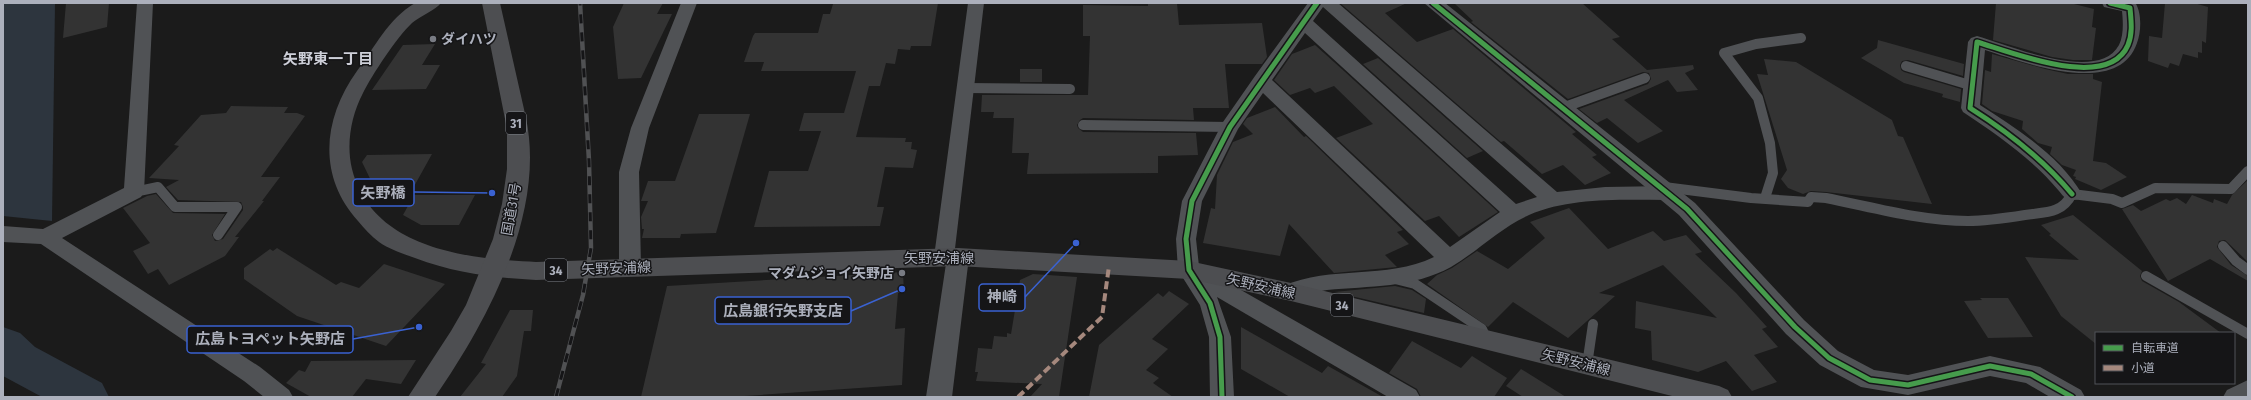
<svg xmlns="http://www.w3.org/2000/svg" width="2251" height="400" viewBox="0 0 2251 400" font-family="'Fira Sans Condensed','Noto Sans JP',sans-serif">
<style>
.water{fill:#2d353e}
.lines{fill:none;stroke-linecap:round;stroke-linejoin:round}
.river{fill:#2d353e;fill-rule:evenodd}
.building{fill:#333}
.service{stroke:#505255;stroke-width:10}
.minor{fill:#505255;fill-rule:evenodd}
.tertiary{fill:#505255;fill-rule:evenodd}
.primary{fill:#4d4e51;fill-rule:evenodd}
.trunk{fill:#4d4e51;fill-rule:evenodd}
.rail-casing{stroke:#505153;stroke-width:4.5}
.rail{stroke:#151517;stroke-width:3;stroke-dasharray:9;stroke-linecap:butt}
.quiet{stroke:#a5887d;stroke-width:4;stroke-dasharray:8 4;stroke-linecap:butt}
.cycleway-casing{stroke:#151517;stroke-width:8}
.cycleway{stroke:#469c4c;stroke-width:5}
.poi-dot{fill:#797c84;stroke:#151517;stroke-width:1.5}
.labels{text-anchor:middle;stroke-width:3;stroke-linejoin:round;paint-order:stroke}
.shield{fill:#151517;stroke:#7f828a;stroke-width:1}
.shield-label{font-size:13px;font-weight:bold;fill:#acb0bc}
.poi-label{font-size:14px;font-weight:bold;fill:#acb0bc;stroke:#151517;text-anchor:start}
.street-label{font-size:14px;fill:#acb0bc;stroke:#151517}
.neighbourhood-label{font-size:15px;font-weight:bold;fill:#cdcfd8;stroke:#151517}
.leader{fill:none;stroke:#3a62d2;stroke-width:1.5}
.callout-dot{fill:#3a62d2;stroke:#151517;stroke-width:1.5}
.callout{fill:#151517;stroke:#3a62d2;stroke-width:1.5}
.callout-label{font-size:15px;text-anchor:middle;font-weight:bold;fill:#acb0bc}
</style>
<rect width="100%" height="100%" fill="#1b1b1b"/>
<!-- water -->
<path class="water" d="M3 3H55L52 221 3 216Z"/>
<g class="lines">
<!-- river -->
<path class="river" d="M3 327 20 333 35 347 102 383 109 397H42L3 376Z"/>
</g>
<!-- building -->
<path class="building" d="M66 3H109L107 27 63 38Z
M624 3H663L657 14H672L641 78 618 79 613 27Z
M938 3 931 46H911L910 50 898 49 895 64 886 63 880 86H869L856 137 906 138 905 142H912L911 149 917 150 913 168 885 167 877 207H884L880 226 754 227 769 171H808L821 131H799L804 113H844L856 71H761L764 62H744L753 36 755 33H818L823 14H830L833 4Z
M1148 3H1177L1179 25 1262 23 1267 57 1262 64H1225L1229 108H1193L1194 120 1083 118 1080 120 1077 125 1078 128 1083 132 1196 133 1198 155 1158 156V173L1027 174 1029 153H1012L1014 118H993L994 112H981L982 95H1088L1090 36H1083V5L1148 6Z
M1340 3H1407L1385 13 1417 42 1453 29 1576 132 1572 134 1597 155 1592 157 1611 173 1585 185 1563 165 1542 174 1504 141 1501 142Z
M1454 3H1582L1620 37 1612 39 1647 70 1693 65 1694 69 1685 73 1698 90 1677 92 1668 80 1624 100 1663 131 1638 143 1607 118 1597 123 1579 109 1648 84 1651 79 1649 73 1643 72 1568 99 1471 22 1473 21Z
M1996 3H2070L2094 9 2092 27 2096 28 2092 60H2073L2052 57 1993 40Z
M2165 3H2194L2208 7 2206 43 2202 41V53L2198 52V58L2183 54 2179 66 2170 63 2168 68 2148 61 2149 36 2162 38Z
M1878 40 1964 64 1963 76 1908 60 1902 61 1900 65 1901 70 1904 72 1961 89 1960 102 1942 97 1943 94 1904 83 1861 58 1877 48Z
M435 44 422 65H440L426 89 372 90 403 45Z
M1315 45 1344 71 1498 212 1459 237 1439 216 1425 221 1336 138 1373 124 1334 86 1315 93 1310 88 1290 95 1274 80 1292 54Z
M1992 54 2045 69 2068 74H2093V79L2102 82 2093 161 2106 163 2127 177 2101 190 2075 179 2076 177 2073 176 2076 170 2062 165 2050 154 2052 147 2038 143 2022 129 2023 121 1992 111 1982 104 1985 70 1991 72Z
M1378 58 1483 151 1467 158 1363 64Z
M1764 59 1796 62 1892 120 1898 136 1903 137 1932 204 1826 192 1811 191 1803 194 1788 188 1781 179 1787 170 1757 74 1768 75Z
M1020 69H1042V82H1020Z
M231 106 288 107 284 113H297L305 116 261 177H280L262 201H264L235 237H239L225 256 169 285 158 269 148 274 133 251 150 243 123 208 147 196 156 194 173 213 225 214 212 235 215 241 223 239 243 210V207L241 202 178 200 166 187 179 180 149 178 179 146 174 145 201 115 226 113Z
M1275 107 1304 137 1306 136 1403 230 1397 232 1409 244 1385 255 1397 267 1334 273 1289 224 1280 256 1203 243 1211 208 1215 209 1217 175 1233 142 1253 134 1243 124 1247 118Z
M699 114H750L716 233 681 234 680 238H642L644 229H642L641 217 648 201H641L648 181H675Z
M432 154 412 190 376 191 362 162 367 155Z
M2248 180V262L2225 240 2219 241 2217 247 2231 265 2248 276V281L2210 259 2168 281 2122 209 2133 205 2141 211 2166 199 2170 201 2177 198 2186 204 2192 195 2213 203 2214 199 2227 204 2232 195Z
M414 195H475L459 225H421L403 215Z
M1569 208 1608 249 1653 231 1664 241 1686 235 1702 252 1695 254 1736 293 1767 327 1762 329 1778 347 1754 355 1777 382 1752 391 1726 361 1698 372 1652 360 1651 331 1635 328 1636 301 1717 318 1663 265 1599 293 1615 296 1568 338 1513 302 1488 327 1427 284 1437 275 1452 268 1477 251 1508 269 1545 238 1530 222Z
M2073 215 2142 271 2140 276 2142 281 2179 302 2221 333H2096V344L2061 316 2025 257 2079 260 2049 235 2051 234 2041 225Z
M277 248 336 285 341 282 359 288 384 264 445 284 386 346 297 316 244 279V268L270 249 273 251Z
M903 272 904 293H898L895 329 905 328 902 385 730 397H641L667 286Z
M1033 274 1077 277 1059 397H1030L1042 384 976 381 978 372H975L978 348 992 349 994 336 1007 337V333L1011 334 1020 280Z
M1395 286 1412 290 1426 299 1424 313 1334 292Z
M1169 291 1189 304 1152 339 1168 349 1146 370 1159 378 1153 383 1173 397H1089L1099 345 1158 293 1163 297Z
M1980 298H2008L2033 337 1988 338 1964 301 1982 300Z
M510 310H533L531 331H524L517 376 502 397H460L486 364 481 363Z
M1241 327 1322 373 1328 366 1383 397H1290L1241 369Z
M1412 341 1461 368 1472 356 1507 378 1494 397H1421L1417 389 1389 373Z
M416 360 401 384 366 379 352 397H311L286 383 299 370 305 372 311 361Z
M1521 369 1566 397H1523L1506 386Z"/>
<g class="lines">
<!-- service -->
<path class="service" d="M1906 66 1973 86
M966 88 1070 89
M1562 108 1645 78
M1083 125 1230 127
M1664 187 1751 198 1808 202 1811 197 1826 198C1872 207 1920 221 1968 221 1987 221 2006 218 2025 215 2045 212 2062 214 2072 194L2112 199 2122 203 2155 188 2231 189 2248 171
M134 192 158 187 175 207H237L218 235
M1765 198 1773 173 1770 143 1758 98 1724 53 1756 44 1801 38
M2223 246 2236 261 2248 270
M2146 276 2248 334
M1395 279 1415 284 1482 329 1487 340
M1587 365 1593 324"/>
<!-- minor -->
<path class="minor" d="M137 3H153L144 192 141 197 62 238 260 367 289 390 293 397H264L244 381 41 244 3 242V226L43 229 124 188Z
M681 3H697L649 128 639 172 641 267 637 273 630 275 623 273 619 267V172L631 128Z
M968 3H984L954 257 951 263 944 265 937 263 934 257Z
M1308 3H1338L1557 192 1605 187 1667 186 1674 188 1677 193 1674 198 1667 200C1622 200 1571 197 1529 215 1500 228 1478 251 1451 267 1413 288 1369 286 1327 290 1313 292 1297 302 1283 298L1280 292 1283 286C1331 265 1386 280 1434 257L1263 93 1238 129 1202 201 1196 239 1199 266 1416 390 1420 397H1388L1217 297 1231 337 1234 397H1210L1209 337 1200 305 1178 270 1176 239 1182 201 1223 122 1255 76ZM1323 7 1537 197 1516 204 1313 21ZM1305 33 1500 212 1450 247 1272 80Z
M2102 3 2136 4C2142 14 2141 33 2137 43 2118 99 2023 62 1985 50L1980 105C2016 128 2060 156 2082 194L2079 199C2069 202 2065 199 2059 191 2032 159 1998 135 1963 112L1961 108 1968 42 1971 38 1977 36C2009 45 2098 84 2119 45 2124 35 2123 21 2122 11L2104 7Z
M2248 380V397H2223L2227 390Z"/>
<!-- tertiary -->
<path class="tertiary" d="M1424 3H1445L1695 203 1804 320 1838 351 1874 370 1908 375 1990 356 2040 367 2081 390 2085 397H2050L2026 383 1990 376 1908 395 1861 387 1820 365 1786 334 1679 215Z
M958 248 966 251 969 257 952 397H926L947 257 950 251Z"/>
<!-- primary -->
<path class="primary" d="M415 3H441C436 10 420 16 412 23 397 37 372 75 363 93 351 116 346 144 352 169 372 249 468 259 536 262L958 248 1189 261 1291 283 1719 386 1728 390 1732 397H1676L1291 301 1189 279 958 266 536 280C494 278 455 273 415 258 403 254 389 249 379 242 371 236 364 228 358 221 317 176 323 118 357 71 375 47 388 19 415 3Z"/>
<!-- trunk -->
<path class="trunk" d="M482 3H500L526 118C546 213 487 322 435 397H408L451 331 466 305 493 239 502 204 507 169V129Z"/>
<defs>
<path id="rail" d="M556 397 583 295 591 248 589 161 580 3"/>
</defs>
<!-- rail casing -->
<use href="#rail" class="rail-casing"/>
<!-- rail -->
<use href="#rail" class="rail"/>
<!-- quiet -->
<path class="quiet" d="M1018 397 1102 317 1109 266"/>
<defs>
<path id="cycleway" d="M1433 3 1687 209 1795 327 1829 358 1870 380 1908 385 1990 366 2031 374 2072 397
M2072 194C2043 159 2008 132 1970 108L1977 42C2011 52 2108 92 2128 45 2133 33 2131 20 2130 8L2110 3
M1222 397 1220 337 1210 303 1189 270 1186 239 1192 201 1230 127 1317 3"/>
</defs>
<!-- cycleway casing -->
<use href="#cycleway" class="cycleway-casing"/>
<!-- cycleway -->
<use href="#cycleway" class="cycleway"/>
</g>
<!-- markers -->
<g class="poi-dot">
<circle cx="433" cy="39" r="4"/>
<circle cx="902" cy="273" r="4"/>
</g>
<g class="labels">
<!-- shield labels -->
<g class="shield">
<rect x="506" y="112" width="20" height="22" rx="3"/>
<rect x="545" y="259" width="22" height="22" rx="3"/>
<rect x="1331" y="294" width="22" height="22" rx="3"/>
</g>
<g class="shield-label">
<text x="516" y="128">31</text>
<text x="556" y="275">34</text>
<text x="1342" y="310">34</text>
</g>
<!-- poi labels -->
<g class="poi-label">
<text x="441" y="44">ダイハツ</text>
<text x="894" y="278" text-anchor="end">マダムジョイ矢野店</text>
</g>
<!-- street labels -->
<g class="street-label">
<text transform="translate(511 209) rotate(-80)" y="5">国道31号</text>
<text x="939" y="263">矢野安浦線</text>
<text transform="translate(616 268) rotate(-2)" y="5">矢野安浦線</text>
<text transform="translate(1261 286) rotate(13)" y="5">矢野安浦線</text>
<text transform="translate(1576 362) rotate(14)" y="5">矢野安浦線</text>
</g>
<!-- neighbourhood labels -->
<g class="neighbourhood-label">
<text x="328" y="64">矢野東一丁目</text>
</g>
</g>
<!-- callouts -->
<path class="leader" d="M492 193L414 192M1076 243L1025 297M902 289L851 311M419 327L353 339"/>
<g class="callout-dot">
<circle cx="492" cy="193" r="4"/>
<circle cx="1076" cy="243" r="4"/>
<circle cx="902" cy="289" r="4"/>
<circle cx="419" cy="327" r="4"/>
</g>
<g class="callout">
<rect x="353" y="179" width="61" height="27" rx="4"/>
<rect x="979" y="284" width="46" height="27" rx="4"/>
<rect x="715" y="297" width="136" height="27" rx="4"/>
<rect x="187" y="326" width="166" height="27" rx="4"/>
</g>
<g class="callout-label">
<text x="383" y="198">矢野橋</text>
<text x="1002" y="302">神崎</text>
<text x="783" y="316">広島銀行矢野支店</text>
<text x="270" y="344">広島トヨペット矢野店</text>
</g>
<!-- border -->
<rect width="2251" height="400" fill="none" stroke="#acb0bc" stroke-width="8"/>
<!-- legend -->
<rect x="2095" y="332" width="140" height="52" fill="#151517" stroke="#515359"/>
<rect x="2103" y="345" width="20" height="6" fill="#469c4c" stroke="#515359"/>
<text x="2131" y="352" font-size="12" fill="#acb0bc">自転車道</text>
<rect x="2103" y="365" width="20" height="6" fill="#a5887d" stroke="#515359"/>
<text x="2131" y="372" font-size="12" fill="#acb0bc">小道</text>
</svg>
